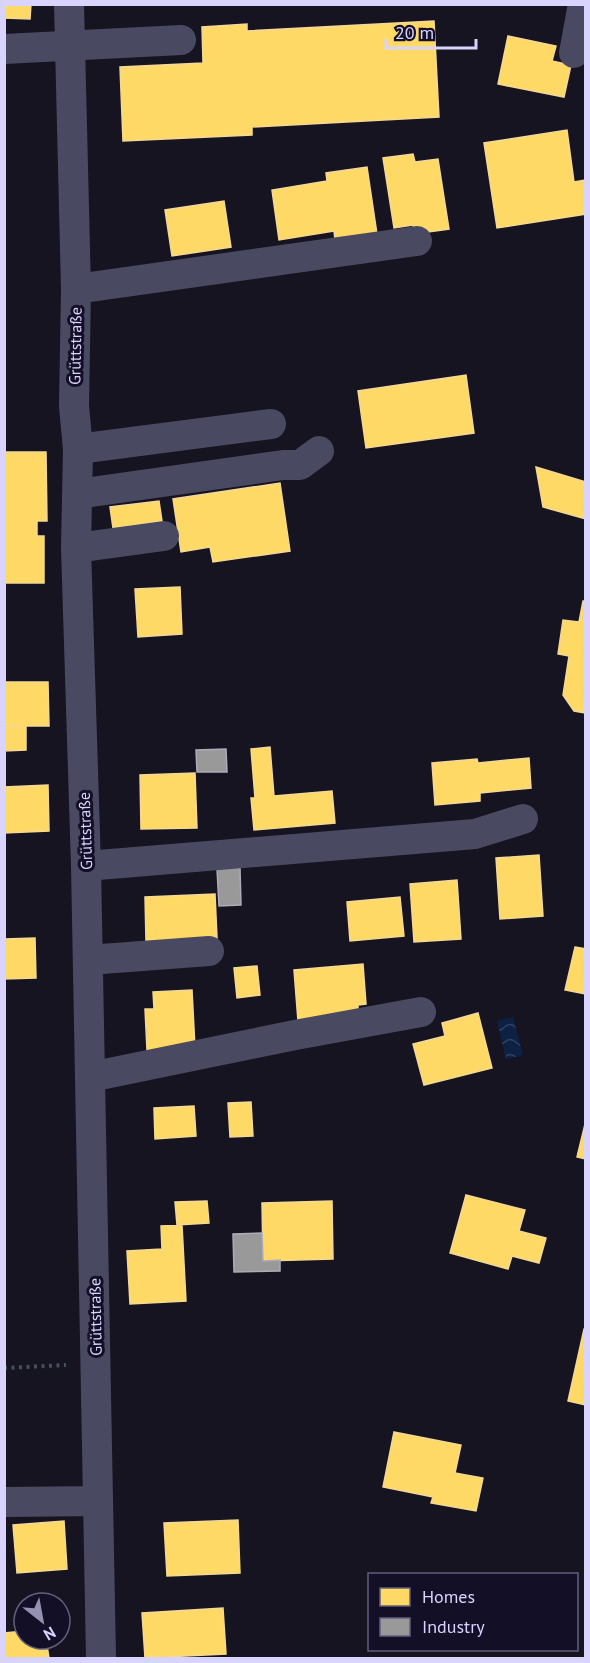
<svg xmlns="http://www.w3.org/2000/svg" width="590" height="1663" viewBox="0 0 590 1663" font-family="'PT Sans',sans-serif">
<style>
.water{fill:url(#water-waves)}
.homes{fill:#ffd966;stroke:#f4d894;stroke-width:1.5}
.industry{fill:#999;stroke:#acabb8;stroke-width:1.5}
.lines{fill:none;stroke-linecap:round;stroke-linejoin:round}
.path{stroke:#44505f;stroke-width:4;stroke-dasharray:3 4.5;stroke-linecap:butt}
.minor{stroke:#4a4962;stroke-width:30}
.labels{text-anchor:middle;stroke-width:6;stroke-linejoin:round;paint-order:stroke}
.street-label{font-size:16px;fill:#d9d4ff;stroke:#130f26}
</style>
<defs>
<pattern id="water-waves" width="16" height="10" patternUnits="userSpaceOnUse" patternTransform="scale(1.5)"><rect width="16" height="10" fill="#0d2144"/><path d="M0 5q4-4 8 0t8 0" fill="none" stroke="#304060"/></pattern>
</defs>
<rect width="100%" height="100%" fill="#161421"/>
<!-- water -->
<path class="water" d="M513 1017 523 1055 506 1059 497 1021Z"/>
<!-- homes -->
<path class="homes" d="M4 4H31L30 19 4 18Z
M434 21 439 117 252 127V135L123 141 120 67 203 63 202 27 247 24V31Z
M508 36 556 46 552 61 571 65 564 97 498 84Z
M567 130 574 182 586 180V214L497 228 484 143Z
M413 154 415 162 438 159 449 229 414 234 413 225 394 228 383 158Z
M367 167 377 234 335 240 334 231 279 240 272 190 327 181 326 173Z
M224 201 231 247 172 256 165 210Z
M466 375 474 433 366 448 358 391Z
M4 452H46L47 521H37V536H44V583H4Z
M536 467 586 482V519L543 507Z
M280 483 290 551 213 562 210 547 181 552 173 499Z
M159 501 162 521 113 528 110 507Z
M180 587 182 634 138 637 135 589Z
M583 601H586V713L574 711 563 695 569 656 558 654 563 620 579 622Z
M4 682H48L49 726H4Z
M4 726H26V750L4 751Z
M270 747 274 796 332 791 335 823 254 830 251 798H255L251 749Z
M529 758 531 788 480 793V801L435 805 432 763 477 759 478 763Z
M195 773 197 828 141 829 140 775Z
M48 785 49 831 4 833V787Z
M539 855 543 916 500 919 496 858Z
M457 880 461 939 414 942 410 884Z
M215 894 217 938 146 941 145 897Z
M400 897 404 936 350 941 347 902Z
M35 938 36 978 4 979V939Z
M575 947 586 949V994L565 990Z
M363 964 366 1004 358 1005V1016L298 1021 294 970Z
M257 966 260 995 237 998 234 968Z
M192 990 195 1048 147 1050 145 1009H154L153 992Z
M478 1013 492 1068 424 1085 413 1044 445 1036 442 1023Z
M251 1102 253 1136 230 1137 228 1103Z
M194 1106 196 1136 155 1139 154 1108Z
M586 1120V1159L577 1157Z
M466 1195 525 1210 519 1231 546 1238 539 1263 512 1256 508 1269 450 1253Z
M207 1201 209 1223 177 1225 175 1202Z
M332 1201 333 1259 263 1261 262 1203Z
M182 1225 186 1301 130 1304 127 1251 162 1249 161 1226Z
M584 1329H586V1405L568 1401Z
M394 1432 461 1445 455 1473 483 1478 476 1511 431 1503 433 1497 383 1487Z
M238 1520 240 1573 167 1576 164 1523Z
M64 1521 67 1569 17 1573 13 1525Z
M223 1608 226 1654 145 1658 142 1613Z
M24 1631V1639H46L49 1658H4V1633Z"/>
<!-- industry -->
<path class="industry" d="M226 749 227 772H197L196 750Z
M240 868 241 905 219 906 217 869Z
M262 1233 263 1261 280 1260V1271L234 1272 233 1234Z"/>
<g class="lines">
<!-- path -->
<path class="path" d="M4 1368 66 1365"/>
<!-- minor -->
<path class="minor" d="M69 4 76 289 74 406 78 449 76 548 86 866 101 1658
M4 49 181 40
M574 53 583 4
M76 289 417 241
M78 449 271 424
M77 494 283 465H300L319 451
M76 548 164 536
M86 866 475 834 523 819
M88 960 209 951
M90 1077 295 1035 421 1012
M4 1502 98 1501"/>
</g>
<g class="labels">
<!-- street labels -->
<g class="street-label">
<text transform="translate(75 346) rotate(-89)" y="6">Grüttstraße</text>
<text transform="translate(85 831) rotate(-92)" y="6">Grüttstraße</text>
<text transform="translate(95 1317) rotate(-91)" y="6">Grüttstraße</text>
</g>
</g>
<!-- border -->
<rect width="590" height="1663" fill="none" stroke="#d9d4ff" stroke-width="12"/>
<!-- legend -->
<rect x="368" y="1573" width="210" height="78" fill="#130f26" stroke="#625e7d" stroke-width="1.5"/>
<rect x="380" y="1588" width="30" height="18" fill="#ffd966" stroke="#625e7d" stroke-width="1.5"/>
<text x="422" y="1603" font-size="18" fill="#d9d4ff">Homes</text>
<rect x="380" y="1618" width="30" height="18" fill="#999999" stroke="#625e7d" stroke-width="1.5"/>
<text x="422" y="1633" font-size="18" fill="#d9d4ff">Industry</text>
<!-- north arrow -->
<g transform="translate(42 1621) rotate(149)"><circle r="28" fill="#130f26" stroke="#625e7d" stroke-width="1.5"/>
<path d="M0-4.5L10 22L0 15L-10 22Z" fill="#9591b1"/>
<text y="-9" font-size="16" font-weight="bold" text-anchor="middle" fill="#d9d4ff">N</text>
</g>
<!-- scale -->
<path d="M386 39v9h90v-9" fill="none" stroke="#d9d4ff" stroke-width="3"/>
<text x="395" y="39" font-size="18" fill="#d9d4ff" stroke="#130f26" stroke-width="4.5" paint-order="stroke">20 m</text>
</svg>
